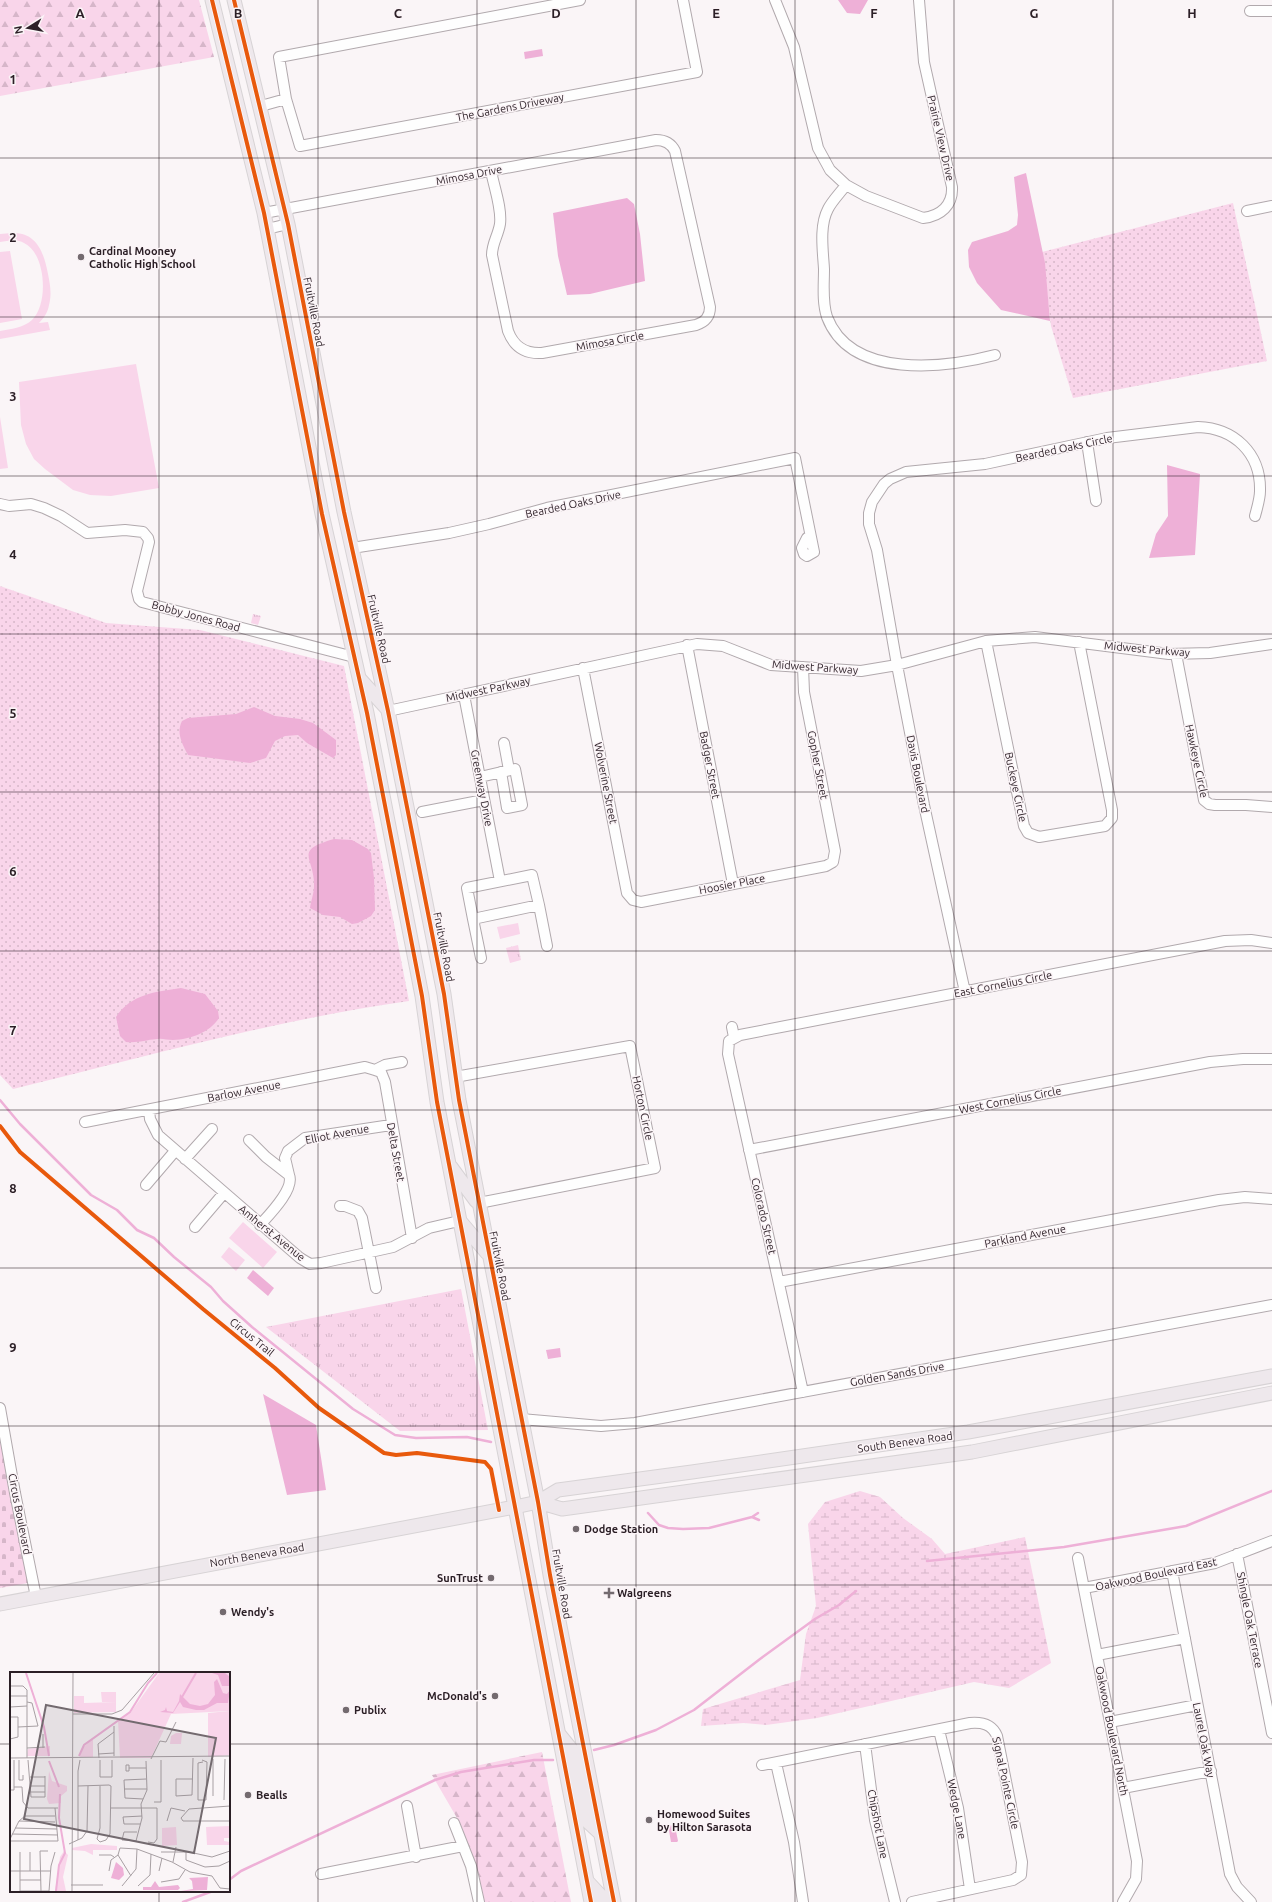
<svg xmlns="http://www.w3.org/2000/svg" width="1272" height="1902" viewBox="0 0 1272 1902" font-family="Ubuntu,sans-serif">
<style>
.grass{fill:url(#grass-dots)}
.forest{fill:url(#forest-firs)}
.wetland{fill:url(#wetland-marsh)}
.cemetery{fill:url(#cemetery-stones)}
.park{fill:url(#park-tufts)}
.garden{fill:#f9d5ea}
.water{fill:#eeb0d7}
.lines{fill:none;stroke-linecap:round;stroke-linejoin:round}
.stream{stroke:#eeb0d7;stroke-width:2.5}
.minor-casing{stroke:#b1a9ad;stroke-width:12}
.major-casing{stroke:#d7d3d5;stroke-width:15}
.minor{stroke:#fefefe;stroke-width:10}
.major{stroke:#eee8ec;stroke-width:13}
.cycleway-casing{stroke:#fbf4f7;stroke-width:6}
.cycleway{stroke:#e8590c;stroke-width:4}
.grid{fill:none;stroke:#2b1f26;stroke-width:1;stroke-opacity:0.55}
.poi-dot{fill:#736a6f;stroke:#fbf4f7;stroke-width:1.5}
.labels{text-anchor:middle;stroke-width:3;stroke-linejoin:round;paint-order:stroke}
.street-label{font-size:11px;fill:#2b1f26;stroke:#fbf4f7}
.poi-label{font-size:11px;font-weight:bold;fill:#2b1f26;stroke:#fbf4f7;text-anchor:start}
.inset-river{fill:none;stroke:#eeb0d7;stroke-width:2}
.inset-road{fill:none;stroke:#a79fa3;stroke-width:1}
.view{fill:#736a6f;fill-opacity:0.15;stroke:#736a6f;stroke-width:2}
.inset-edge{fill:none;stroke:#2b1f26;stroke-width:2}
.grid-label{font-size:13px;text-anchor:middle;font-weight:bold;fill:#2b1f26;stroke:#fbf4f7;stroke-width:3;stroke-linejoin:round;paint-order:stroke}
</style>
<defs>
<pattern id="grass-dots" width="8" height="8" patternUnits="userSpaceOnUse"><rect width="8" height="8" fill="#f9d5ea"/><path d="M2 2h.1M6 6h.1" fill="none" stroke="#d6b6c9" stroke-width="1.8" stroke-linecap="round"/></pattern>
<pattern id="forest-firs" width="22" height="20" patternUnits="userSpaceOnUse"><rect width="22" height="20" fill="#f9d5ea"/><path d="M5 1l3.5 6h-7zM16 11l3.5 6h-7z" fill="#d6b6c9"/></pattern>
<pattern id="wetland-marsh" width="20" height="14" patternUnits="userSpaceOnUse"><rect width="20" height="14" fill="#f9d5ea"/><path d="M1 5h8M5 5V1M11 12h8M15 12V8" fill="none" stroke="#d6b6c9"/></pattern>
<pattern id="cemetery-stones" width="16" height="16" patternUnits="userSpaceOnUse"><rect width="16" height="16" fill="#f9d5ea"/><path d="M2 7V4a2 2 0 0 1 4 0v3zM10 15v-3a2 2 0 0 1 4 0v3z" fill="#d6b6c9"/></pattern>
<pattern id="park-tufts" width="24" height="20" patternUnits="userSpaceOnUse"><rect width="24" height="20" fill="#f9d5ea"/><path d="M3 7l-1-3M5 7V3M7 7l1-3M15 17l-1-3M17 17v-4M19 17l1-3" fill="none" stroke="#d6b6c9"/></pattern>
</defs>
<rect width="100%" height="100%" fill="#faf5f7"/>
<!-- grass -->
<path class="grass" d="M1233 203 1267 361 1073 398 1051 326 1042 252Z
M0 586 106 623 200 630 344 666 409 1001C275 1020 144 1057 13 1089L0 1075Z"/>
<!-- forest -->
<path class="forest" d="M0 0H199L214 57 0 96Z
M542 1752 571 1902H484L466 1841 457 1818 432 1775Z"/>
<!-- wetland -->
<path class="wetland" d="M860 1491 880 1497 903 1518 932 1539 945 1554 1025 1537 1051 1663 1009 1688 974 1682 817 1718 766 1725 744 1723 701 1726 703 1709 800 1680 806 1634 816 1606 808 1524 825 1502Z"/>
<!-- cemetery -->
<path class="cemetery" d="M0 1432 10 1494 28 1583 0 1588Z"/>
<!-- park -->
<path class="park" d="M253 614 261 616 258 625 251 623Z
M518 945 521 960 510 963 506 948Z
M461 1289 488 1430 400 1431 266 1327Z"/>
<!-- garden -->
<path class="garden" d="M12 233C37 232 44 253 48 274 50 284 52 294 49 305 48 312 44 318 39 323L48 322 50 330 0 339V331C11 329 23 328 32 320 49 304 46 253 24 243 17 239 8 241 0 242V234Z
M10 251 22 319 0 323V252Z
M136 364 159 488 111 496 90 495 73 490 45 469 34 459 26 444 21 425 19 382Z
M0 417 8 468 0 469Z
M518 923 520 934 500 939 497 927Z
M243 1222 277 1252 263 1268 229 1238Z
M229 1247 245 1260 236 1271 221 1257Z"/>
<!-- water -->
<path class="water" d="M838 0H868L860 14 847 13Z
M542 49 543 56 525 59 524 52Z
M1026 173 1045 263 1050 321 1001 310 977 283 969 267 968 250 972 242 1008 231 1017 225 1018 215 1014 177Z
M627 198 634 204 640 234 645 281 590 294 567 295 558 256 553 213Z
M1167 465 1200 474 1195 555 1149 558 1156 534 1168 516Z
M254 707 275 716 300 719 313 723 336 740V755L333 758 307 743 298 735 285 736 275 741 266 758 250 763 188 755C182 743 176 733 182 721L188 718 236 714Z
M334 839 352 840 368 849 371 853 374 878 375 910 371 916 358 923 352 924 340 917 323 915 310 908C311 901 314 893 314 886 315 857 292 851 334 839Z
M181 988 205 994 218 1011 219 1018C209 1033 191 1039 173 1040 167 1040 162 1038 157 1039 145 1040 139 1043 126 1042L120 1036 116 1017C131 994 155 992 181 988Z
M253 1270 274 1288 268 1296 247 1278Z
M560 1348 561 1357 548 1359 546 1350Z
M263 1394 316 1425 326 1490 287 1495Z
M668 1825 675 1826 678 1841 677 1842H671Z"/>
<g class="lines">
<!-- stream -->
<path class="stream" d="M0 1100 20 1124 91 1195 117 1210 137 1230 154 1238 174 1257 211 1287 223 1301 252 1327 353 1409 395 1435 416 1438 467 1437 491 1442
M648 1513 659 1525 668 1528 683 1529 709 1528 752 1517 758 1513
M752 1517 759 1520
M927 1561 1064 1547 1186 1526 1272 1491
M594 1750 614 1745 656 1730 694 1710 760 1659 815 1619 839 1605 856 1591
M229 1880 241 1871 435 1780 461 1772 534 1760H553
M183 1902 213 1891"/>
<defs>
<path id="minor" d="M580 0 279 57 286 99 300 146 697 72 683 0
M775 0 794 47 818 148 830 170 846 185 866 196 923 218C941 216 953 205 952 187L924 62 919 0
M1250 11H1272
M261 106 286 99
M846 185C840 193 832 201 828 209 819 226 823 251 824 269 824 285 822 302 827 317 851 380 945 368 995 355
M1247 211 1272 206
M264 213 656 140C665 140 671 143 675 151L710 307C710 317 705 322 696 325L542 353C525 354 514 347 508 331L492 255C492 243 498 236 500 224 502 208 494 187 491 171
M267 229 288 224
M1087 442 1096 501
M0 504 9 506 31 504 44 508 61 516 87 533 125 530 143 532 148 538 149 542 137 591 139 599 142 602 354 657
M352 548 449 533 489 524 547 508 795 458 814 552 807 556 804 554 802 548 807 538H811
M986 641 1024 826 1028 833 1039 837 1105 826 1112 818V810L1079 642
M687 645 733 884
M1176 654 1204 800 1209 804 1215 805H1246L1272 807
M583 668 627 893 633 900 641 902 826 866 833 862 835 851 804 692 803 667
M464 695 500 881
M388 711 697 644 723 646 771 665 861 671 897 665 986 641 1035 637 1169 654 1210 653 1272 644
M504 743 509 770
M480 777 515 769 522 805 507 808 501 772
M422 812 484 800
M532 875 539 905 473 919 467 888Z
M539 905 547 946
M473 919 481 958
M965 992 924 805 897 665 877 550 869 524V513L872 502 884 484 890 479 906 472 985 464 1107 438 1198 427C1234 428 1261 453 1260 491 1260 499 1257 508 1255 516
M732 1027 734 1037
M375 1070 381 1072 385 1082 412 1238
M455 1077 630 1046 655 1168 479 1203
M149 1110 150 1119 158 1135 300 1258 310 1264 321 1263 393 1247 429 1228 459 1221
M85 1122 365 1067 375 1070 385 1065 402 1062
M249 1140 266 1157 289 1175C295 1189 269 1215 260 1225
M749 1150 1210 1062 1243 1059H1272
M185 1159 212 1129
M289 1175 285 1158 288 1151 305 1138 391 1125
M146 1185 175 1151
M340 1206H345L358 1211 362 1218 376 1288
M195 1227 224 1193
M779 1282 1219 1200 1245 1197 1272 1199
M803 1392 728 1054 729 1041 740 1035 786 1026 1225 941 1251 940 1272 943
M0 1408 15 1493 36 1597
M521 1419 601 1426 635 1423 1272 1305
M1237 1554 1272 1733
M1078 1558 1137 1861 1136 1879 1123 1902
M1172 1571 1230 1874 1237 1887 1251 1902
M1084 1588 1215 1563 1272 1541
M1097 1655 1185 1638
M1110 1722 1197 1705
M939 1730 958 1808 970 1889
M865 1744 875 1820 895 1902
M776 1763 794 1842 803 1902
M762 1765 970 1723C982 1722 992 1724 997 1736L1022 1862 1021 1875 1013 1880 912 1902
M1123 1788 1211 1771
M407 1806 416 1857
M454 1823 471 1866 479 1902
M321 1874 463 1846"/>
<path id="major" d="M212 0 264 213 322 514 367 713 422 996 437 1102 449 1164 591 1902
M234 0 288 224 344 512 388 711 444 994 459 1100 538 1502 550 1575 614 1902
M360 679 388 710
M451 1167 476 1201
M460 1221 487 1253
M538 1502 562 1509 972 1452 1272 1393
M0 1604C171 1571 343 1539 515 1507L538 1502 558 1490 692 1472 968 1432 1272 1376
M559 1734 572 1750 588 1822 601 1834
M587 1881 601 1896 602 1902"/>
</defs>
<!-- minor casing -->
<use href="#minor" class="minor-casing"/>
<!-- major casing -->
<use href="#major" class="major-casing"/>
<!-- minor -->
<use href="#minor" class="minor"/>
<!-- major -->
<use href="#major" class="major"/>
<defs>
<path id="cycleway" d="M212 0 264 213 322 514 367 713 422 996 437 1102 449 1164 591 1902
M234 0 288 224 344 512 388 711 444 994 459 1100 538 1502 550 1575 614 1902
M0 1126 20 1152 203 1309 275 1368 319 1408 384 1453 396 1455 417 1453 485 1462 491 1469 499 1510"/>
</defs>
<!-- cycleway casing -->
<use href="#cycleway" class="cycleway-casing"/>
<!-- cycleway -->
<use href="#cycleway" class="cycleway"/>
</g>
<!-- grid -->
<path class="grid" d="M159 0V1673M318 0V1902M477 0V1902M636 0V1902M795 0V1902M954 0V1902M1113 0V1902M0 158H1272M0 317H1272M0 476H1272M0 634H1272M0 792H1272M0 951H1272M0 1110H1272M0 1268H1272M0 1426H1272M0 1585H1272M0 1744H11M229 1744H1272M159 1891V1902"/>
<!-- markers -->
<g class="poi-dot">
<circle cx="81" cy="257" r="4"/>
<circle cx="576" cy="1529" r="4"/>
<circle cx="491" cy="1578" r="4"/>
<path d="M607 1587h4v4h4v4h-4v4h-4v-4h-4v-4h4z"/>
<circle cx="223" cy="1612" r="4"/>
<circle cx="495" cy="1696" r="4"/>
<circle cx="346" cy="1710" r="4"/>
<circle cx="248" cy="1795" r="4"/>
<circle cx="649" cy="1820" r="4"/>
</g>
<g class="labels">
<!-- street labels -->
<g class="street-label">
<text transform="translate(510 107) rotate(-11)" y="4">The Gardens Driveway</text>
<text transform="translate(941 138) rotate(77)" y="4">Prairie View Drive</text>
<text transform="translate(469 175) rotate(-11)" y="4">Mimosa Drive</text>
<text transform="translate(314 312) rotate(79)" y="4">Fruitville Road</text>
<text transform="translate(610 341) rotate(-10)" y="4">Mimosa Circle</text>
<text transform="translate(1064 448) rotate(-12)" y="4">Bearded Oaks Circle</text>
<text transform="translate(573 504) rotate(-12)" y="4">Bearded Oaks Drive</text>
<text transform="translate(196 616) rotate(15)" y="4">Bobby Jones Road</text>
<text transform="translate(379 629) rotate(77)" y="4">Fruitville Road</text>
<text transform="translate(1147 649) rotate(5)" y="4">Midwest Parkway</text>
<text transform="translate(815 667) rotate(4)" y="4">Midwest Parkway</text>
<text transform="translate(488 689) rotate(-12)" y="4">Midwest Parkway</text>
<text transform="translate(1197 761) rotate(78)" y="4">Hawkeye Circle</text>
<text transform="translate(710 765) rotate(79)" y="4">Badger Street</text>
<text transform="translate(818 765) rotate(79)" y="4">Gopher Street</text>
<text transform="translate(918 774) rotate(79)" y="4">Davis Boulevard</text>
<text transform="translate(606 783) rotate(79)" y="4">Wolverine Street</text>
<text transform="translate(1016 787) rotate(78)" y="4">Buckeye Circle</text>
<text transform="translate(482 788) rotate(79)" y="4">Greenway Drive</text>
<text transform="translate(732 884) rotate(-11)" y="4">Hoosier Place</text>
<text transform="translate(444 947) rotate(79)" y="4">Fruitville Road</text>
<text transform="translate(1003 984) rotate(-11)" y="4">East Cornelius Circle</text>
<text transform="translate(244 1091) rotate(-11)" y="4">Barlow Avenue</text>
<text transform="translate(1010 1100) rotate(-11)" y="4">West Cornelius Circle</text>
<text transform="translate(643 1108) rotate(78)" y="4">Horton Circle</text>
<text transform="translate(337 1134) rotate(-11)" y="4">Elliot Avenue</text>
<text transform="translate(396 1152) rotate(80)" y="4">Delta Street</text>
<text transform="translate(764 1216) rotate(77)" y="4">Colorado Street</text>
<text transform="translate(272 1233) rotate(39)" y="4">Amherst Avenue</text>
<text transform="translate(1025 1236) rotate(-11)" y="4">Parkland Avenue</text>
<text transform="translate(500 1266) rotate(79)" y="4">Fruitville Road</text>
<text transform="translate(252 1337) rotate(39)" y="4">Circus Trail</text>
<text transform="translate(897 1374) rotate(-10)" y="4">Golden Sands Drive</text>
<text transform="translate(905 1442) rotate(-8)" y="4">South Beneva Road</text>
<text transform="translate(20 1514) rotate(79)" y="4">Circus Boulevard</text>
<text transform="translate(257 1555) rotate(-10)" y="4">North Beneva Road</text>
<text transform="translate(1156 1574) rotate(-12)" y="4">Oakwood Boulevard East</text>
<text transform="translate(562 1584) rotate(80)" y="4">Fruitville Road</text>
<text transform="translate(1250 1620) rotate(79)" y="4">Shingle Oak Terrace</text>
<text transform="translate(1112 1731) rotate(79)" y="4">Oakwood Boulevard North</text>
<text transform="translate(1204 1740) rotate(79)" y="4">Laurel Oak Way</text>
<text transform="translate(1006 1783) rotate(78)" y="4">Signal Pointe Circle</text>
<text transform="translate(957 1809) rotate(79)" y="4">Wedge Lane</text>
<text transform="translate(878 1824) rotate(79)" y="4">Chipshot Lane</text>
</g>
<!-- poi labels -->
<g class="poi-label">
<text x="89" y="255">Cardinal Mooney<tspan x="89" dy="13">Catholic High School</tspan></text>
<text x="584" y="1533">Dodge Station</text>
<text x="483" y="1582" text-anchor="end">SunTrust</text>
<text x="617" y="1597">Walgreens</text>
<text x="231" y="1616">Wendy's</text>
<text x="487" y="1700" text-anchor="end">McDonald's</text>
<text x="354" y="1714">Publix</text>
<text x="256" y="1799">Bealls</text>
<text x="657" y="1818">Homewood Suites<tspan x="657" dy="13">by Hilton Sarasota</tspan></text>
</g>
</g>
<!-- overview -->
<g transform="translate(10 1672)">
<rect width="220" height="220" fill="#faf5f7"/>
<path d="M149 1H220V39L161 42 141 86H110L108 48 121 40ZM166 155 167 173 152 174V156Z" fill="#f9d5ea"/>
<path d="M220 39V83L198 85V41ZM40 74V84H17L18 77ZM81 172 107 174V178H83V183L75 179 62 178V176ZM54 179 58 183 53 205 56 219H45L50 185Z" fill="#f9d5ea"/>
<path d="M39 99 42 109 57 114V119L51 124V131L39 132 37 127Z" fill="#f9d5ea"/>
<path d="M64 24H74V31L106 30V40L64 41Z" fill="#f9d5ea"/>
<path d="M91 20H106V30H92ZM83 67V85H70L71 77ZM220 154V166H214V169L220 170V173H197L196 155Z" fill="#f9d5ea"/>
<path d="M166 61H172L171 72H160L161 64Z" fill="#f9d5ea"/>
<path d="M202 1H215L220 5V14H212L208 3ZM207 7 213 21 217 22 220 18 218 31H207L194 38H186L173 35 170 30 163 41 150 40 155 38 156 35 157 39 163 40 169 29 170 22 180 32 190 34 198 32 205 23 204 10ZM106 190 113 196 114 203 109 208 101 206ZM198 205 197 218 171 219 183 217 182 209 179 206ZM145 209 149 215 168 213 170 216 168 218H133V215H141Z" fill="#eeb0d7"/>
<path class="inset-river" d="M16 1 34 55 39 84M172 25 186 1M69 84 74 73 120 40 138 11 147 1M39 89 49 115M46 219 49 193 55 181 49 146 50 122"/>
<path class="inset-road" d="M0 14H13L17 18V86M0 24H17M0 35 17 34M63 42H102L112 38 144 1M0 45H8V65L0 67M8 55 28 54 22 31 17 30M33 62V76M17 76 35 75M88 82 104 81M104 84V54M0 86 220 84M89 86 88 72 104 60M141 87 150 69 156 70 166 50M9 88V108H13V103M18 88 21 125H35V104M90 88V105H102V88M192 88 197 90 196 128H188V91L193 90M116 93H119V99H116ZM119 96H136M20 105H35M183 107H166V124L182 123 183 86M20 114H35M68 114 99 113 101 114 100 162 96 168 90 170 87 167 90 156V114M4 115H12L13 130 18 136H48M114 117H137M0 118H4V88M20 120H35M203 124V87M133 127 115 126 114 108 136 107M214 128 215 87M144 130H151V88M220 134 179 137 171 146 173 149H220M101 136H147V167L144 171 138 170M9 149 45 150M157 149 161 136 175 139M130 152H114L113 145 132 144M5 156 47 157M127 160H114L112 168 126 169 132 146 131 132 137 118 136 89M2 162 48 163M0 167 9 149 15 144H45M68 168V99L70 88M0 169H48L45 136M59 172 72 166 77 159 78 114M176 179V188L195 195 209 194 220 189M151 180H179L202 185 220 179M89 183H101L104 185M108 183 110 176 127 177 162 190 180 200 202 204 210 216 220 217M108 183 121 204M163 190 166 175M0 199H41M20 199V180M99 199 101 188 108 183M149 199 152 186M10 208H31M151 210 169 207 175 198M61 213H93M112 214 126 197 127 177M128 214 140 203 141 182M10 219H39L41 194 45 180M10 219V180M31 219 30 179H38M62 219 63 1"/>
<path class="view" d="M36 33 206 66 184 181 14 147Z"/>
<rect width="220" height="220" class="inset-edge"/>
</g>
<g class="grid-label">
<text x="80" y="18">A</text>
<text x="238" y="18">B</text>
<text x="398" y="18">C</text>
<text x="556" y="18">D</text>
<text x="716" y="18">E</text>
<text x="874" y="18">F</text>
<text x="1034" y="18">G</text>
<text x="1192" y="18">H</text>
<text x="13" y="84">1</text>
<text x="13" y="242">2</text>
<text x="13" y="401">3</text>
<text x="13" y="559">4</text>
<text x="13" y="718">5</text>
<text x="13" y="876">6</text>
<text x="13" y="1035">7</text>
<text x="13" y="1193">8</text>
<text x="13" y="1352">9</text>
</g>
<!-- north arrow -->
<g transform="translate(28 28) rotate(259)" stroke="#fbf4f7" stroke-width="3" paint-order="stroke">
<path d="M0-3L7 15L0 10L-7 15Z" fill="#2b1f26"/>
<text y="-6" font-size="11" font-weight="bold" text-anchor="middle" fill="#2b1f26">N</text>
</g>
</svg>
